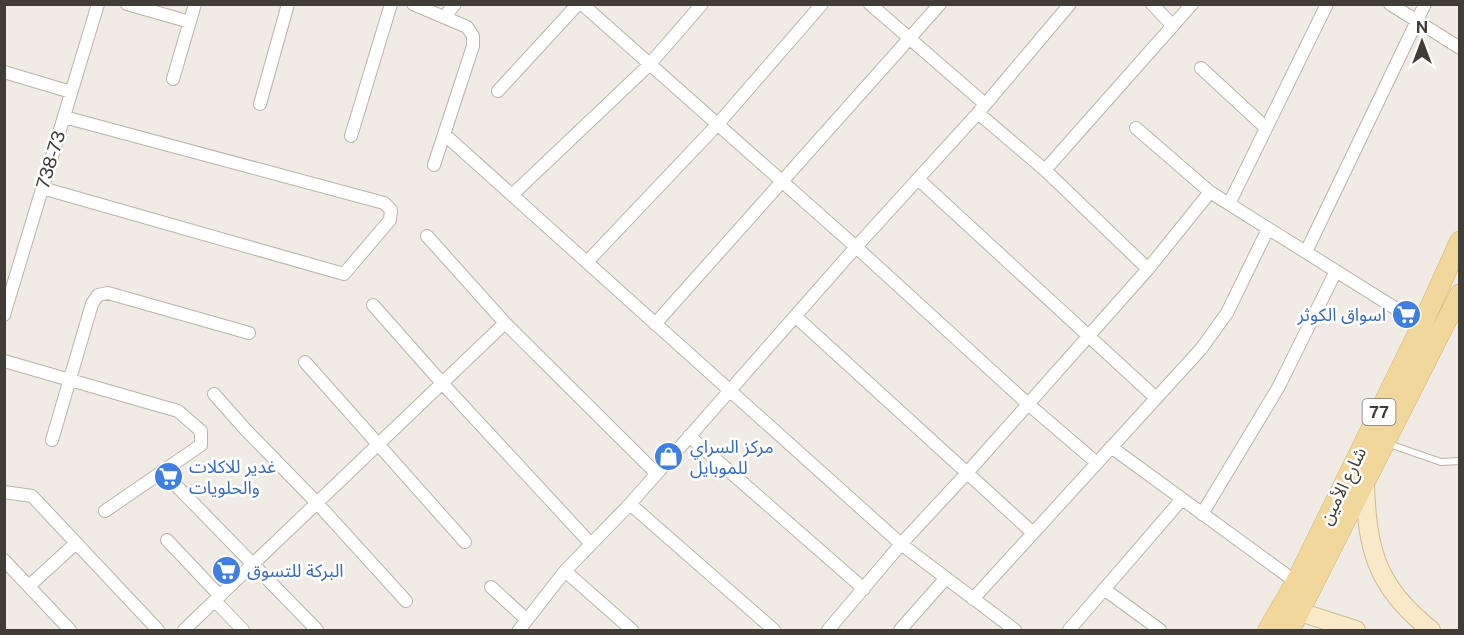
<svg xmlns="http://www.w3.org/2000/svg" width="1464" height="635" viewBox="0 0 1464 635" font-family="'Public Sans','Noto Sans Arabic',sans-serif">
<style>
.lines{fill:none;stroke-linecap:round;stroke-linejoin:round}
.lane-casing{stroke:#bab3a8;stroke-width:8}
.street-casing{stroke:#bab3a8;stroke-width:14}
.secondary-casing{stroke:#cbbc99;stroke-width:20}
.primary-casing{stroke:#d4b26e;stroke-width:21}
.lane{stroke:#fff;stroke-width:6}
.street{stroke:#fff;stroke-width:12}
.secondary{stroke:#f8eac7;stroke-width:18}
.primary{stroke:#f2d79c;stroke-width:20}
.labels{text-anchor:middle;stroke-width:5;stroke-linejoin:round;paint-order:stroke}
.shield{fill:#fff;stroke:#7a7672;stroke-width:1.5}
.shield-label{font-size:16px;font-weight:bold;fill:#413c35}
.street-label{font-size:18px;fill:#413c35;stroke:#fff}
.shop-label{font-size:18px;fill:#366cbe;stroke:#fff;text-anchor:start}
</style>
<rect width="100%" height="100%" fill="#f0ece5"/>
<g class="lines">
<defs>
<path id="lane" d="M1389 444 1441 462 1460 461"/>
<path id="street" d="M127 4 190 22
M413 4 467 27 473 36V46L434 165
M582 4 856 247 1028 404 1097 463
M870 4 985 104
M1152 4 1173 26
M1390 4 1460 48
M444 17 455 4
M1201 68 1266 128
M4 72 71 92
M173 79 195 4
M498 91 578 4
M260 104 288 4
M978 113 1045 170 1148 269
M1136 128 1210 192 1422 325
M444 134 901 544 1015 630
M351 136 391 4
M1045 170 1192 4
M918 179 1156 398
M42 188 344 274 390 220 391 210 384 203 64 117
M512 195 649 65 702 4
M1229 204 1327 4
M427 236 505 323 656 473
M1306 252 1425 4
M587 262 717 125 822 4
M373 305 442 383 591 544
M4 315 98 4
M795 316 1033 533
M655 324 940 4
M4 361 178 411 201 431V445L105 511
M305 362 465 542
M214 394 245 429 317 503 406 601
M689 436 864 589
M52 440 92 304 98 295 108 293 249 333
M1111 447 1296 582
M162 471 317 630
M4 492 32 496 158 630
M630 504 774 630
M1202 514 1278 388 1336 271
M167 540 220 596
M4 560 70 630
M565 571 632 630
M29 586 76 543
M491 587 527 620
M1104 589 1160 630
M973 599 1201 349 1227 313 1268 229
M215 601 243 630
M184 630 505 323
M519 630 565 571 630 504 856 247 978 113 1070 4
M828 630 901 544 967 473 1148 269 1210 192
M900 630 946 578
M1069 630 1182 499"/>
<path id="secondary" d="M1365 483C1367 549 1376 587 1431 630
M1300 612 1356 630"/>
<path id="primary" d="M1268 630 1296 582 1422 325 1460 241
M1290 630 1460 294"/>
</defs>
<!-- lane casing -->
<use href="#lane" class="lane-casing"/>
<!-- street casing -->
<use href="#street" class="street-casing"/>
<!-- secondary casing -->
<use href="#secondary" class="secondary-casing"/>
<!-- primary casing -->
<use href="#primary" class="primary-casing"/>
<!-- lane -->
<use href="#lane" class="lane"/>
<!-- street -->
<use href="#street" class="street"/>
<!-- secondary -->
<use href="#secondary" class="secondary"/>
<!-- primary -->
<use href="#primary" class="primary"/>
</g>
<!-- icons -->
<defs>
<symbol id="supermarket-disc" viewBox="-11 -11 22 22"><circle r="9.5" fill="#3f7fe0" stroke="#fff"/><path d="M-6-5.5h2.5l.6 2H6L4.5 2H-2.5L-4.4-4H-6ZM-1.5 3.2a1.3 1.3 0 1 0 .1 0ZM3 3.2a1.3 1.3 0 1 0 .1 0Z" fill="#fff"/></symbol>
<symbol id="shop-disc" viewBox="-11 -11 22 22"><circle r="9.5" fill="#3f7fe0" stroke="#fff"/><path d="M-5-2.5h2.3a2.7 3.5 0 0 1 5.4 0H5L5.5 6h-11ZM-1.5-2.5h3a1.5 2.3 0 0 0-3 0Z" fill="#fff"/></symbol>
</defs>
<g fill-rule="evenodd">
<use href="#supermarket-disc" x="1390" y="298" width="33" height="33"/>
<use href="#shop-disc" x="652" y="440" width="33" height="33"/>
<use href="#supermarket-disc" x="152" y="460" width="33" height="33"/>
<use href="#supermarket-disc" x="210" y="554" width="33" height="33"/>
</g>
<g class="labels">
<!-- shield labels -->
<rect class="shield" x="1362.5" y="399" width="33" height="26" rx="4.5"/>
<g class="shield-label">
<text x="1379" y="418">77</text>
</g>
<!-- street labels -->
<g class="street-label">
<text transform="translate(51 160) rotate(-73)" y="6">738-73</text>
<text transform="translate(1343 486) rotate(-64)" y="6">شارع الأمين</text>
</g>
<!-- shop labels -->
<g class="shop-label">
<text x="1386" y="321" text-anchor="end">اسواق الكوثر</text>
<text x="690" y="453">مركز السراي<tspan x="690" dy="21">للموبايل</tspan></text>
<text x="189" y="473">غدير للاكلات<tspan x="189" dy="21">والحلويات</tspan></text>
<text x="247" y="577">البركة للتسوق</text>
</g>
</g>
<!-- border -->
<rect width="1464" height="635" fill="none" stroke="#413c35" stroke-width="12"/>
<!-- north arrow -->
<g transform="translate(1422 42)" stroke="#ffffff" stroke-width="4.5" paint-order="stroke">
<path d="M0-4.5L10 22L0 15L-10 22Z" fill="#413c35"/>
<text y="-9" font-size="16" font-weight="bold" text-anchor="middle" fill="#413c35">N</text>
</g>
</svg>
